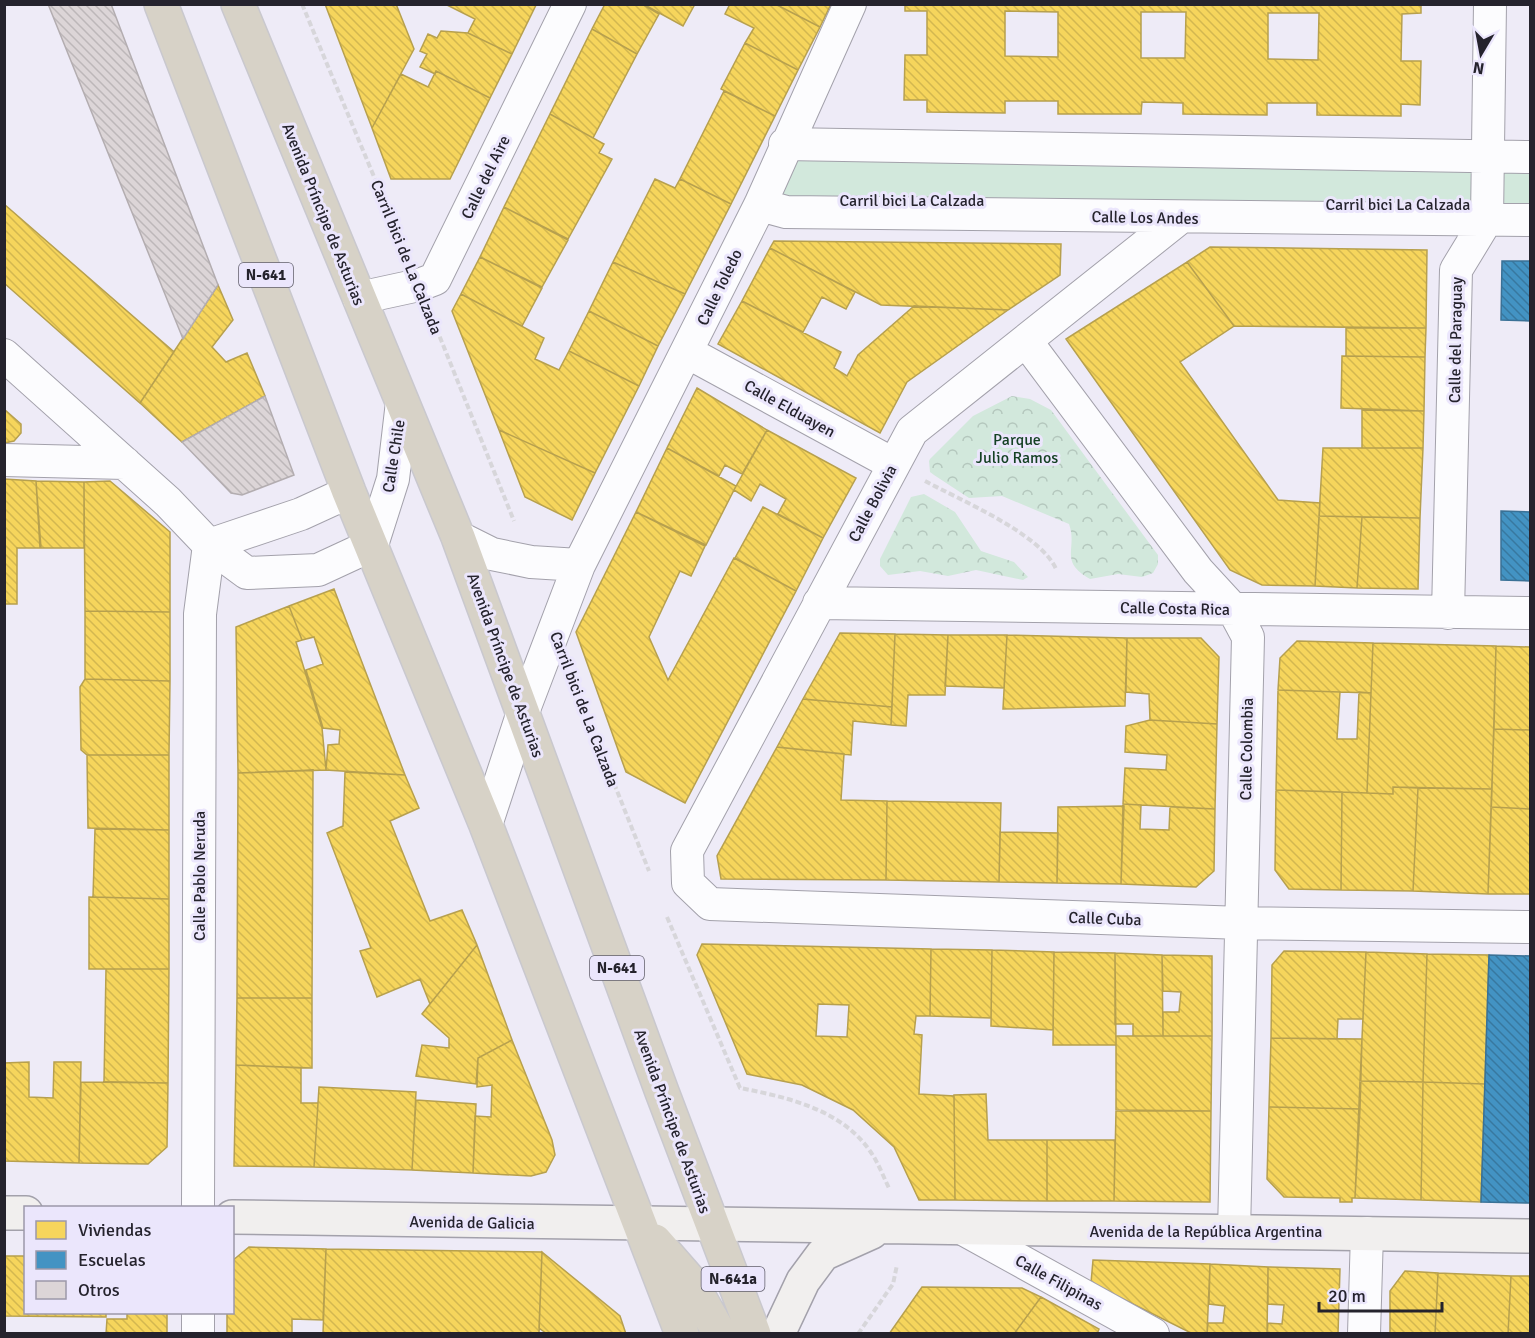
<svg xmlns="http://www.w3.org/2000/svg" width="1535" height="1338" viewBox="0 0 1535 1338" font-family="Signika,sans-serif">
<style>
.grass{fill:#d2e8dc}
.park{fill:url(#park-crowns)}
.homes{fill:url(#homes-back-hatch);stroke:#b7a04e;stroke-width:1.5;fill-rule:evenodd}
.schools{fill:url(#schools-back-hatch);stroke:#3a7196;stroke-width:1.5}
.building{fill:url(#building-back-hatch);stroke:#b3adb0;stroke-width:1.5}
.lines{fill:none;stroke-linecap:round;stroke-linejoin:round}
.street-casing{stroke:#a3a1ab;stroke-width:34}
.secondary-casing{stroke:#a3a1ab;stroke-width:36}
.highway-casing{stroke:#c9c8ce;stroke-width:36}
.path{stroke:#d7d6da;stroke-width:4;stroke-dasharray:6 3;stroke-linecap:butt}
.street{stroke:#fcfcfe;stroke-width:32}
.secondary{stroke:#f1efee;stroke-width:33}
.highway{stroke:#d7d2c7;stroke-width:33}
.labels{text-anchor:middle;stroke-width:6;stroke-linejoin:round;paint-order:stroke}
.shield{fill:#ebe6fc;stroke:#605e6b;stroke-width:1.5}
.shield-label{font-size:15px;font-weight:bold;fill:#25232d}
.street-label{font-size:16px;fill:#25232d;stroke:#ebe6fc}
.park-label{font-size:16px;fill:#154124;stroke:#ebe6fc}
</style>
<defs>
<pattern id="park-crowns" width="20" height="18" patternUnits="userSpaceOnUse" patternTransform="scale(1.5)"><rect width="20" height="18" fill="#d2e8dc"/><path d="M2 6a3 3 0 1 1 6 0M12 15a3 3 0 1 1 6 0" fill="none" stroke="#b4c7bd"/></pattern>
<pattern id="homes-back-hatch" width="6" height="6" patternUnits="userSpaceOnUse" patternTransform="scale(1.5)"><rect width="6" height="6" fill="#f6d55c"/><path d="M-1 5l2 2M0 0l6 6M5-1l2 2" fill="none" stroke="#d3b750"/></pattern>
<pattern id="schools-back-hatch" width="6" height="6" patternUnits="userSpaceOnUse" patternTransform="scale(1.5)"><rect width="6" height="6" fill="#4393c3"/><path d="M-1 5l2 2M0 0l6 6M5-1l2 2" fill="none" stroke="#38789f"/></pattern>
<pattern id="building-back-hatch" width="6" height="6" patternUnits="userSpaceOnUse" patternTransform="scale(1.5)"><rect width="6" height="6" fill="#dcd5d7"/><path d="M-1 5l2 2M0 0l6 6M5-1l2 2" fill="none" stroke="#bdb7b9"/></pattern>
</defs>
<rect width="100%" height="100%" fill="#eeebf7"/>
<!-- grass -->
<path class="grass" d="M785 144 1530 157V220L760 205Z"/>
<!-- park -->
<path class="park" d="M1012 396 1030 399 1051 410 1158 555V564L1153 573 1142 577 1118 574 1090 579C1058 561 1078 549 1069 524L1002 496 969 498 934 475 930 472 929 461 911 497 924 494 955 512 981 551 1014 562 1028 577 1023 580 976 570 948 576 920 571 888 575 880 566V559L930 459 973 416Z"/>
<!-- homes -->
<path class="homes" d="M325 4H396L414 49 372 128Z
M445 4H534L536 5 512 54 468 33 475 19Z
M605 4H642L659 14 637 54 592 29Z
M643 4H695L683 26Z
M730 4H775L820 27 798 70 745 43 754 28 725 14Z
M775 4H831L820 27Z
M905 4H1421V13L1402 14 1401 61H1421L1420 105 1401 104V116L1317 115V103H1267V115L1183 114V103L1142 102 1141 114H1058V101H1005V113L927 112V100H904L905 55H927V11H905ZM1005 11 1058 12V57L1005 56ZM1141 12H1186L1185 58H1141ZM1268 13H1319L1318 60 1268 59Z
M592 29 637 54 593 138 550 114Z
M441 31 468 33 512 54 490 98 436 71 435 74 420 67 427 54 420 51 428 34 437 38Z
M745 43 798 70 775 116 721 89Z
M436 71 490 98 450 179H391L372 128 401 74 428 87Z
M724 91 775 116 731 204 680 179Z
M550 114 604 144 599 153 612 159 568 239 504 207Z
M655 179 675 188 680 179 731 204 685 294 613 262Z
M4 204 174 352 140 403 4 283Z
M504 207 568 240 542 287 480 257Z
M774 241 1061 244 1060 275 1008 310 881 305 770 248Z
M1210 247 1427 250 1426 328 1234 326 1187 262Z
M770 248 855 292 846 309 822 297 803 332 742 301Z
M480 257 542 288 522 326 461 294Z
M613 262 685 294 658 346 589 311Z
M1187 262 1234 326 1180 362 1278 500 1320 503 1315 586 1262 585 1230 570 1066 339Z
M218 285 233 320 212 347 226 362 247 353 265 396 182 442 140 403Z
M461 294 544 338 535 359 559 370 569 351 639 386 595 473 499 430 452 311Z
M742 301 841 352 834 368 847 376 858 355 914 306 1008 310 907 382 880 433 718 344Z
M589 311 658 346 639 386 569 351Z
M1346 328H1426L1425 357 1346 356Z
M1342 356 1425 357 1424 411 1341 408Z
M697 388 767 430 742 474 725 465 719 476 667 448Z
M4 409 21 424V433L14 441 4 443Z
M1362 410 1424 411 1423 448H1362Z
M499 430 595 473 572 520 525 497Z
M767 430 856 478 823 538 778 514 786 499 760 484 751 501 734 490Z
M667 448 736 486 706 545 636 512Z
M1323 448H1423L1420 518 1319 516Z
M4 479 36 481 40 548H17V604H4Z
M36 481 84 482V548H41Z
M110 481 170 532V612L85 611 84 482Z
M763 507 823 538 796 591 735 558Z
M636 512 705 546 691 576 680 571 649 637 668 680 734 558 796 591 685 803 626 772 576 632Z
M1319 516 1362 517 1357 588 1315 586Z
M1362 517 1420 518 1418 589 1357 588Z
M334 589 405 775 326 770 328 745 339 744 340 730 323 728 306 670 323 664 314 637 302 640 289 606Z
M289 606 302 640 296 642 322 728 326 770 238 773 236 627Z
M85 611 170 612V681L85 679Z
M840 633 895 634 892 707 803 699Z
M895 634 948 635 945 695H908L906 726 891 725Z
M948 635H1007L1004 688 945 686Z
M1007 635 1127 638 1125 706 1003 709Z
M1127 638H1201L1219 657 1217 724 1150 720 1149 694 1126 692Z
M1297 641 1373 643 1371 693 1278 690 1280 658Z
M1373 643 1496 646 1492 789 1393 787V794L1367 793Z
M1496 646 1530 647V730L1494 729Z
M85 679 170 681 169 755H87L81 750 80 687Z
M1278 690 1340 692 1337 739H1357L1359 692 1371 693 1367 793 1276 790Z
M803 699 892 707 891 725 853 721 851 755 777 747Z
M1150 720 1217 724 1215 809 1123 804 1125 768 1166 770 1167 755 1125 752 1126 726Z
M1494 729 1530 730V809L1491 807Z
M777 747 844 754 841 800 887 801 886 880 721 879 717 856Z
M87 755H169V830L88 828Z
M313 770 312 998H237L238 773Z
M345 772 405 775 419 808 390 821 430 921 462 910 477 945 430 1004 420 979 377 997 360 951 371 948 327 833 343 826Z
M1393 787 1418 788 1413 891 1341 890 1342 792 1393 794Z
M1418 788 1492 789 1488 894 1413 891Z
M1276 790 1342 792 1341 890 1289 889 1275 870Z
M887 801 1001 803 999 882 886 880Z
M1123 804 1141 805 1140 829 1169 830 1170 807 1215 809 1214 871 1196 887 1121 884Z
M1124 806 1121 884 1057 883 1058 807Z
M1491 807 1530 809V894H1488Z
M95 829 169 830V899L93 897Z
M1000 832 1058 833 1057 883 999 882Z
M89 897 169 899V969H89Z
M702 944 931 949 930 1016H916L914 1034 922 1035 919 1094 954 1096 955 1200H919L894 1147 853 1110 802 1085 747 1074 697 955ZM818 1004 849 1005 847 1037 816 1036Z
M477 945 512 1040 478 1058 476 1084 416 1076 422 1045 449 1048V1038L422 1014Z
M931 949 992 950 991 1018 930 1016Z
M992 950 1054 952 1053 1030 991 1026Z
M1284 951 1366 952 1363 1019H1338L1337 1039 1271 1038 1272 965Z
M1054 952 1115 953 1116 1045H1053Z
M1366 952 1427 954 1423 1082 1360 1081Z
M1115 953 1162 955 1163 1036H1133V1024H1115Z
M1427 954 1489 955 1485 1084 1423 1082Z
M1162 955 1212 956V1036H1163V1012H1179L1181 992 1163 991Z
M106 969H169L168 1083 104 1082Z
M237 998H312V1068L236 1065Z
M1116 1036H1212L1211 1111 1116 1110Z
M1271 1038 1362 1039 1360 1109 1269 1107Z
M512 1040 552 1140 555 1155 546 1172 531 1176 473 1173 475 1116 491 1117 492 1085 477 1087 478 1058Z
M29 1062V1097L53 1098 54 1062H81L79 1163 4 1161V1063Z
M236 1065 301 1068V1103H318L314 1167 234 1166Z
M1360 1081 1423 1082 1421 1200 1355 1198Z
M81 1082 168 1083 167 1147 148 1164 79 1163Z
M1423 1082 1485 1084 1481 1202 1421 1200Z
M319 1087 416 1092 412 1170 314 1167Z
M986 1094 988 1140H1047V1201L955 1200 954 1095Z
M416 1100 476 1104 473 1173 412 1170Z
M1269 1107 1360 1109 1355 1198H1352V1202H1340V1198L1284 1197 1267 1179Z
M1116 1111H1211L1210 1202 1114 1201Z
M1047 1140H1115L1114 1201H1047Z
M249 1247 326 1249 323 1320 292 1319V1334H227V1312H232V1261Z
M326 1249 542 1252 539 1334H323Z
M542 1252 620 1316 626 1334H547L539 1328Z
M4 1256H26V1312H106V1317L4 1316Z
M1093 1260 1210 1264 1207 1334H1193L1091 1283Z
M1210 1264 1268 1267 1267 1334H1207L1208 1323H1223L1225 1306 1209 1304Z
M1268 1267 1340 1269 1338 1334H1267L1268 1323 1282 1324 1284 1305 1268 1304Z
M1405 1271 1438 1273 1435 1334H1390V1291Z
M1438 1273 1511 1276 1508 1334H1435Z
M1511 1276H1530V1334H1508Z
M922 1287 1022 1288 1041 1297 1014 1334H889Z
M1041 1297 1099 1329 1097 1334H1014Z
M127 1312H167V1334H106L107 1319H127Z"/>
<!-- schools -->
<path class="schools" d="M1502 261H1530V321L1501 320Z
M1501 511 1530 512V581L1501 580Z
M1489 955 1530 956V1203L1481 1202Z"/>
<!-- building -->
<path class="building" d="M48 4H111L218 285 183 339Z
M265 396 294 475 242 495 231 493 182 442Z"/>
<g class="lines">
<defs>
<path id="street" d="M785 144 1530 157
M760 205 786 212 1530 220
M1181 217 912 431 687 851 688 883 710 904 1242 923 1530 927
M359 298 419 285 435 279 570 4
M1026 341 1198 571 1233 609 1248 637 1234 1232
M687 352 893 464
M4 355 168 502 209 545 247 573 318 570 372 545 393 479 402 402
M4 460 125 463
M458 537 492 554 531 562 579 565
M209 545 301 514 349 492
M819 603 1530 613
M1448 613 1456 270 1487 219 1490 4
M486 825 523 712 579 565 760 205 850 4
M198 1208 200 614 209 545
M965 1230 1153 1334
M198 1312V1334
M1364 1334 1367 1233"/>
<path id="secondary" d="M4 1213H26
M232 1217 1530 1236
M778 1334 803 1281 823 1254 872 1232"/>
<path id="highway" d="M161 4 349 492 486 825 682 1334
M238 4 458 537 662 1092 754 1334
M655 1241 690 1281 720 1334"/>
</defs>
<!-- street casing -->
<use href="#street" class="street-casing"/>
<!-- secondary casing -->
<use href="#secondary" class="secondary-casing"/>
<!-- highway casing -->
<use href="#highway" class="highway-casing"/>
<!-- path -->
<path class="path" d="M302 4 405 251
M433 320 514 521
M925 481C960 500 1041 534 1056 569
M574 683 649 871
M667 917 740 1088C786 1097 841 1109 870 1151 878 1162 883 1176 889 1188
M858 1334 893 1284 897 1265"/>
<!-- street -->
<use href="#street" class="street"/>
<!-- secondary -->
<use href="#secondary" class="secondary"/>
<!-- highway -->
<use href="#highway" class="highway"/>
</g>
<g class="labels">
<!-- shield labels -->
<g class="shield">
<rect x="239" y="263" width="54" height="24" rx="4.5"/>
<rect x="590" y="956" width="54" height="24" rx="4.5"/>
<rect x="701.5" y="1267" width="63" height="24" rx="4.5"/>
</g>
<g class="shield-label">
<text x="266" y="280">N-641</text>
<text x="617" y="973">N-641</text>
<text x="733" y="1284">N-641a</text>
</g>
<!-- street labels -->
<g class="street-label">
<text transform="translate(485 177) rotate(-64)" y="6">Calle del Aire</text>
<text x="912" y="206">Carril bici La Calzada</text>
<text x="1398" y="210">Carril bici La Calzada</text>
<text transform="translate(324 214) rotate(68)" y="6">Avenida Príncipe de Asturias</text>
<text transform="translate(1145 217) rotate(1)" y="6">Calle Los Andes</text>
<text transform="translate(407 257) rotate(68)" y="6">Carril bici de La Calzada</text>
<text transform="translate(719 287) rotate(-64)" y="6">Calle Toledo</text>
<text transform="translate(1455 340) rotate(-89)" y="6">Calle del Paraguay</text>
<text transform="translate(790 408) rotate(29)" y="6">Calle Elduayen</text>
<text transform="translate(393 456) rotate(-81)" y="6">Calle Chile</text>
<text transform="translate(872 503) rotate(-62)" y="6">Calle Bolivia</text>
<text transform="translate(1175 608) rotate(1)" y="6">Calle Costa Rica</text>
<text transform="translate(506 665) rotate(70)" y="6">Avenida Príncipe de Asturias</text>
<text transform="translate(585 709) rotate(69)" y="6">Carril bici de La Calzada</text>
<text transform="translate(1246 749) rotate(-89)" y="6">Calle Colombia</text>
<text transform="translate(199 876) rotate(-90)" y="6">Calle Pablo Neruda</text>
<text transform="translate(1105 918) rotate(2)" y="6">Calle Cuba</text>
<text transform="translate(673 1121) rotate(70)" y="6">Avenida Príncipe de Asturias</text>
<text transform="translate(472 1222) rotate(1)" y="6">Avenida de Galicia</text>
<text x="1206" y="1237">Avenida de la República Argentina</text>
<text transform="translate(1059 1282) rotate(29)" y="6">Calle Filipinas</text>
</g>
<!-- park labels -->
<g class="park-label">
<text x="1017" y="445">Parque<tspan x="1017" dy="18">Julio Ramos</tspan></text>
</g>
</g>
<!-- border -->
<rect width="1535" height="1338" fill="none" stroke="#25232d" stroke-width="12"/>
<!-- legend -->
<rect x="24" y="1206" width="210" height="108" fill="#ebe6fc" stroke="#9c98a9" stroke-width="1.5"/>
<rect x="36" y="1221" width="30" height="18" fill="#f6d55c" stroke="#9c98a9" stroke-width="1.5"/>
<text x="78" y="1236" font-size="18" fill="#25232d">Viviendas</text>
<rect x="36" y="1251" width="30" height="18" fill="#4393c3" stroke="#9c98a9" stroke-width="1.5"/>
<text x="78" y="1266" font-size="18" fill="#25232d">Escuelas</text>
<rect x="36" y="1281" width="30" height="18" fill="#dcd5d7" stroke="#9c98a9" stroke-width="1.5"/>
<text x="78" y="1296" font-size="18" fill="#25232d">Otros</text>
<!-- north arrow -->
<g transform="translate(1481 54) rotate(190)" stroke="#ebe6fc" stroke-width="4.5" paint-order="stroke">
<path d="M0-4.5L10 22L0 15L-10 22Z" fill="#25232d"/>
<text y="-9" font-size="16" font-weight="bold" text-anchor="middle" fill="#25232d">N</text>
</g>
<!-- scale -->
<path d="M1319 1302v9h123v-9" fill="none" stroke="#25232d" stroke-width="3"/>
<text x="1328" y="1302" font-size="18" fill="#25232d" stroke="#ebe6fc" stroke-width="4.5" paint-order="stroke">20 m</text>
</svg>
